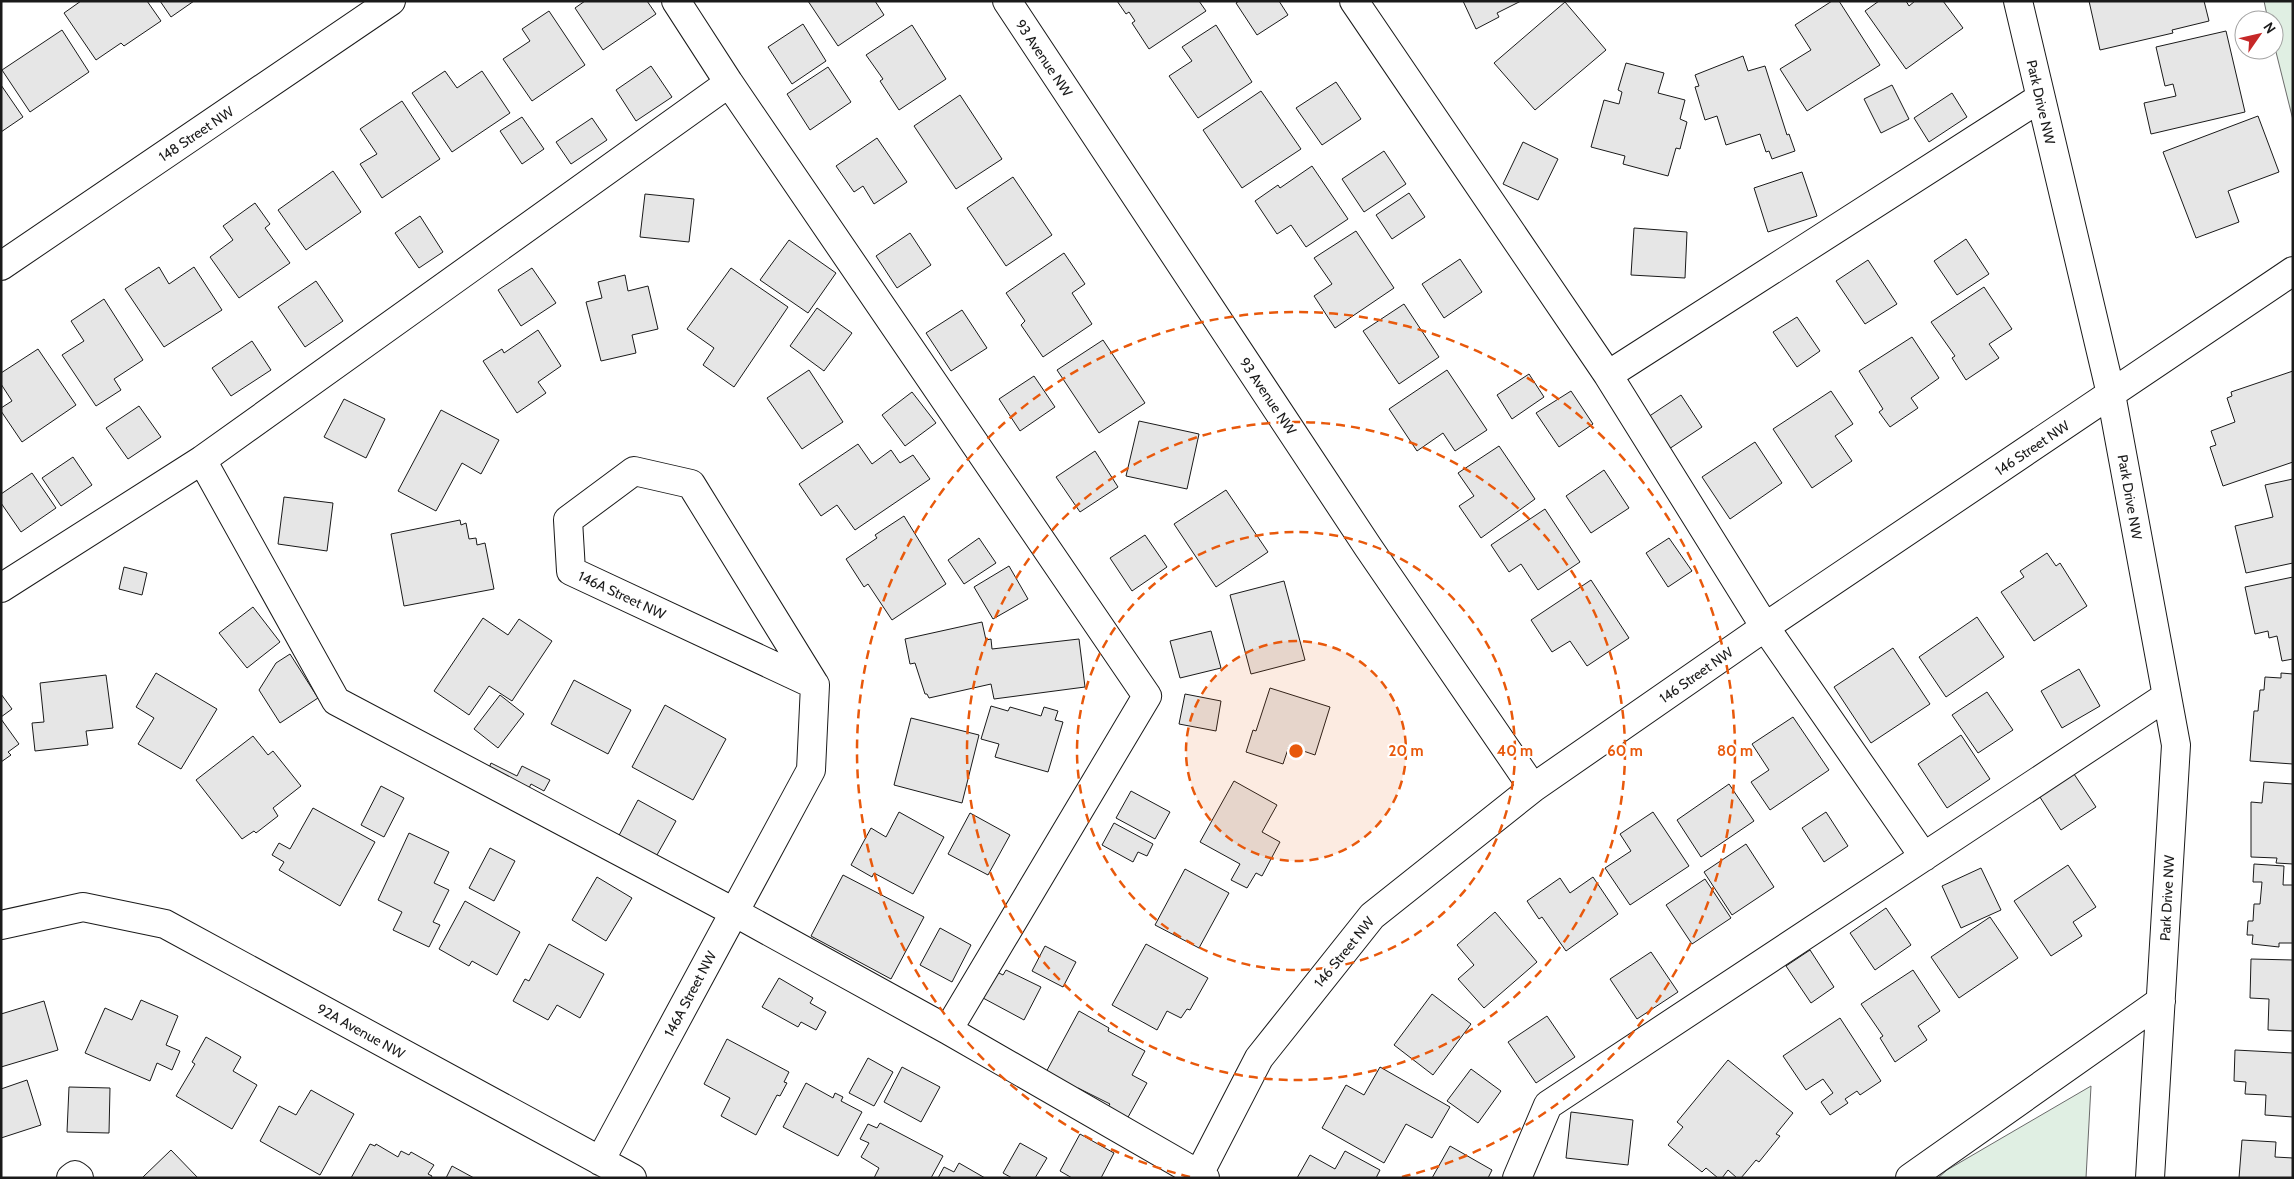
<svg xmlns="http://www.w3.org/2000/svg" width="2294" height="1179" viewBox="0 0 2294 1179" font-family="Cabin,sans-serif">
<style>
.green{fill:#e0efe3;stroke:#6a6a6a}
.building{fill:#e6e6e6;stroke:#1a1a1a}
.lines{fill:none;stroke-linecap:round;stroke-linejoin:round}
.minor-casing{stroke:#1a1a1a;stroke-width:30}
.minor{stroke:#fff;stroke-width:28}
.ring{fill:none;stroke:#e8590c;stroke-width:2.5;stroke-dasharray:9 6}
.labels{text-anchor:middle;stroke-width:4;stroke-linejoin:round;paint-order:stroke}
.street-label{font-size:14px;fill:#1a1a1a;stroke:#fff}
.centre{fill:#e8590c;stroke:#fff;stroke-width:2.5}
.ring-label{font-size:15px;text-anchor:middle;font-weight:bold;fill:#e8590c;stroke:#fff;stroke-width:4;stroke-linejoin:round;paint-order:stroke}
</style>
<rect width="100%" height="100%" fill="#fff"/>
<!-- green -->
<path class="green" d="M2264 1H2293V120L2274 44V20H2268Z
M2091 1086 2086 1178H1938L1947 1170Z"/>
<!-- building -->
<path class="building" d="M81 1H147L161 21 124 46 121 43 96 60 64 13Z
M160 1H194L171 17Z
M585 1H647L656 14 603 50 575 8Z
M808 1H875L884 15 838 46Z
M1117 1H1199L1206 11 1149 49 1132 23 1135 21 1129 12 1126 14Z
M1239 1H1279L1288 15 1257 35 1236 3Z
M1463 1H1521L1497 13 1499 17 1476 29Z
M1832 1H1839L1880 65 1807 111 1780 69 1811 50 1795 25Z
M1879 1H1906L1909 6 1915 1H1943L1963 28 1906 69 1865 11Z
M2089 1H2204L2209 21 2172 30 2173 33 2100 50Z
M1565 2 1606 50 1535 110 1494 63Z
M549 11 585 65 532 101 503 59 530 41 522 29Z
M803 24 826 61 792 84 768 47Z
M912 25 946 79 899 110 880 81 883 79 866 55Z
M1216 25 1252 82 1198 118 1169 76 1192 61 1182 47Z
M62 30 89 72 30 112 2 70Z
M2226 31 2245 112 2151 134 2144 103 2176 96 2173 84 2165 86 2156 47Z
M1743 56 1748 71 1765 66 1787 135 1789 134 1795 151 1772 159 1769 151 1766 152 1760 134 1726 145 1717 116 1705 120 1695 87 1699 86 1695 75Z
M1626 63 1664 73 1658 93 1685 100 1680 119 1687 122 1680 149 1676 148 1668 176 1623 164 1625 156 1591 147 1604 100 1619 104 1622 92 1618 90Z
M651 66 672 97 636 121 616 90Z
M828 67 851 102 810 130 787 94Z
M445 71 457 88 482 71 510 113 452 152 412 93Z
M1336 82 1361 119 1322 145 1296 108Z
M1 85 23 117 1 132Z
M1892 85 1909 119 1881 133 1864 99Z
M1261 91 1301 149 1242 188 1203 130Z
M1952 93 1967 117 1929 142 1914 118Z
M960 95 1002 159 956 189 914 126Z
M402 101 440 159 382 198 360 164 377 154 360 129Z
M2258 116 2279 172 2228 191 2239 222 2196 238 2163 152Z
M522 117 544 149 522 164 500 131Z
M592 118 607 140 571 164 556 142Z
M877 138 907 182 874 204 863 186 854 192 836 166Z
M1523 142 1558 159 1538 200 1503 184Z
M1384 151 1406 184 1364 212 1342 179Z
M1312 166 1348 219 1306 247 1291 225 1277 234 1255 201 1278 185 1280 188Z
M333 171 361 212 306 250 278 210Z
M1802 172 1817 216 1768 232 1754 188Z
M1013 177 1052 235 1006 266 967 208Z
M1409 193 1425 217 1392 239 1376 215Z
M645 194 694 199 689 242 640 237Z
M255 203 270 224 265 228 290 263 239 298 210 257 233 240 223 226Z
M420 216 443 252 419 268 395 233Z
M1634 228 1687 232 1685 278 1631 275Z
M1356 231 1394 288 1335 328 1314 296 1332 284 1314 258Z
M910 233 931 265 897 288 876 256Z
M1966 239 1989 274 1957 295 1934 261Z
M789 240 836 273 808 313 760 280Z
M1064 253 1085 284 1072 293 1092 324 1043 357 1021 325 1025 321 1006 293Z
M1460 259 1482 292 1444 318 1422 284Z
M1868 260 1897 304 1865 324 1836 281Z
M159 267 169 284 194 267 222 310 164 347 125 289Z
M532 268 556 303 521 326 498 290Z
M731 268 788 307 734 387 703 365 714 348 687 329Z
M625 275 628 291 648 286 658 329 632 335 636 353 601 361 586 302 602 298 598 282Z
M316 281 343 321 305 347 278 307Z
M1984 287 2012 329 1989 344 1999 358 1966 380 1952 358 1955 356 1931 322Z
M104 299 143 360 114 379 121 390 96 406 62 355 84 341 71 321Z
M1404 304 1439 357 1399 384 1363 331Z
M817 308 852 333 824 371 790 346Z
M962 310 987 348 951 371 926 333Z
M1797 317 1820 351 1797 367 1773 332Z
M538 330 561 366 538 382 546 393 517 413 483 361 502 349 504 353Z
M1912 337 1939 378 1911 398 1918 408 1890 427 1879 412 1883 409 1859 371Z
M1103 340 1145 403 1099 433 1057 370Z
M252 341 271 370 231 396 212 368Z
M38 349 76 405 22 442 1 411V408L12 401 1 384V373Z
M809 370 843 422 802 449 767 398Z
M1447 370 1487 430 1455 451 1443 433 1417 451 1389 409Z
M2293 371V462L2223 486 2210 447 2216 445 2211 431 2235 422 2227 398 2232 396 2231 392Z
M1529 374 1544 397 1512 419 1497 395Z
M1034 376 1055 407 1020 431 999 399Z
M1571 391 1593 424 1559 447 1536 413Z
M1831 391 1853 424 1835 436 1852 461 1812 488 1773 429Z
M912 392 936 423 905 446 882 415Z
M1681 395 1702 427 1669 449 1648 417Z
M344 399 385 419 366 458 324 437Z
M139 406 161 437 128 459 106 428Z
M441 410 499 440 481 474 462 463 436 511 398 491Z
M1139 421 1199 434 1187 489 1126 476Z
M1755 442 1782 483 1730 519 1702 477Z
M858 444 872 464 891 450 900 463 913 455 930 479 855 530 837 505 821 516 799 484Z
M1499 446 1535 499 1481 538 1459 506 1474 496 1458 473Z
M1095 451 1118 487 1080 512 1056 477Z
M73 457 92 485 61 506 42 478Z
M1604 470 1629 508 1591 533 1566 496Z
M32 473 56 508 21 532 1 503V494Z
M2293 479V563L2246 573 2235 526 2273 517 2265 485Z
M1226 490 1268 552 1216 587 1174 524Z
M284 497 333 503 327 551 278 544Z
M1545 509 1580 562 1538 590 1521 564 1509 572 1491 545Z
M904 516 946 584 892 620 868 584 864 587 846 559 877 538 875 535Z
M460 520 461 525 466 523 469 539 476 538 477 545 485 543 494 589 404 606 391 534Z
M1145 535 1167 567 1132 591 1110 558Z
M979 538 996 563 964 584 948 560Z
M1669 538 1692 571 1668 587 1646 553Z
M2047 553 2056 566 2060 563 2087 606 2034 641 2001 592 2024 577 2020 571Z
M1009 566 1028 599 993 619 974 587Z
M124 567 147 573 142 595 119 589Z
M2293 577V659L2282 661 2277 636 2269 638 2268 631 2255 634 2245 587Z
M1591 580 1629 638 1587 666 1570 641 1552 652 1531 620Z
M1284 581 1305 660 1251 674 1230 595Z
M253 607 280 642 247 668 219 633Z
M1977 617 2004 657 1946 697 1919 657Z
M483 618 508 635 519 619 552 641 512 701 489 686 469 715 434 691Z
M982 622 986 640 991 639 992 649 1079 639 1085 687 994 699 991 684 929 698 927 694H925L915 663 910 664 905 639Z
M1211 631 1221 668 1180 678 1170 641Z
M1893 648 1930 704 1871 743 1834 687Z
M290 654 318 698 280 723 259 690 276 663Z
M2079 669 2100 706 2062 728 2041 691Z
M156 673 217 709 181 769 138 744 154 718 136 707Z
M2281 673 2293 674V764L2250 761 2254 711H2258L2260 690H2264L2265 677 2281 678Z
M106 675 113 728 86 731 88 745 35 751 32 723 44 722 40 683Z
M574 680 631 710 608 754 551 724Z
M1270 688 1330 707 1315 755 1289 746 1283 764 1246 752 1253 730 1256 731Z
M1987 692 2013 730 1978 753 1952 715Z
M1 694 12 709 1 717Z
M1185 694 1221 701 1216 731 1179 724Z
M500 695 524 714 498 748 474 729Z
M665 705 726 739 693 800 632 767Z
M991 706 1008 711 1010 707 1041 716 1044 707 1058 711 1055 720 1063 722 1048 772 995 757 999 744 981 739Z
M1793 717 1829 770 1770 810 1751 782 1769 770 1752 744Z
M911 718 979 735 962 803 894 785Z
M1 719 19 744 8 752 11 755 1 762Z
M1961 735 1990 779 1947 808 1918 764Z
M253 736 268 755 273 751 301 786 273 808 278 816 256 833 254 831 242 839 196 780Z
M491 763 517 776 522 766 550 780 544 791 531 784 527 792 486 775Z
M2072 771 2096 807 2061 830 2038 794Z
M1234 781 1277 805 1262 832 1280 842 1262 876 1256 873 1247 888 1231 880 1240 864 1200 842Z
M2264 782 2293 784V864L2276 863 2277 858 2251 857V802L2262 803Z
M1729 784 1754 821 1701 857 1677 820Z
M381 786 404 798 384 837 361 825Z
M1131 791 1170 812 1155 839 1116 818Z
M638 800 676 821 653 862 616 841Z
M313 808 375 842 340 906 279 870 284 862 272 855 279 843 290 849Z
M899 812 944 837 913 894 874 873 872 877 851 865 871 828 886 837Z
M1653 812 1689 866 1630 905 1605 868 1631 851 1620 834Z
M1826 812 1848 846 1824 862 1802 828Z
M970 813 1010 835 988 875 948 854Z
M1114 823 1153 844 1147 856 1138 852 1133 862 1102 845Z
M409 833 449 852 434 883 449 890 433 922 440 925 429 947 393 930 402 912 378 900Z
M1746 844 1774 887 1732 915 1704 872Z
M490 848 515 861 494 901 469 888Z
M2254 864 2284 866 2283 885H2293V943H2279V947L2252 944 2253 935H2247L2248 921H2253L2254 904H2260L2262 882H2253Z
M2068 865 2096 907 2073 922 2082 936 2051 956 2014 901Z
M1981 868 2001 910 1961 928 1942 886Z
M1185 869 1229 893 1199 948 1155 925Z
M843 875 924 917 891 979 811 936Z
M597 877 632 898 606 941 572 920Z
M1593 877 1618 914 1566 951 1542 917 1539 919 1527 901 1560 878 1570 893Z
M1705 879 1731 918 1692 944 1666 905Z
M465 901 520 932 497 975 472 961 469 966 439 949Z
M1886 908 1911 945 1875 970 1850 933Z
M1495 912 1537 962 1484 1008 1458 979 1474 965 1457 945Z
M1990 917 2018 958 1959 998 1931 957Z
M940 928 971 945 952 982 920 965Z
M549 944 604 974 580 1018 557 1005 548 1020 513 1001 525 979 529 981Z
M1146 944 1208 978 1190 1010 1187 1009 1181 1018 1167 1011 1157 1030 1112 1005Z
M1045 946 1076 962 1063 987 1032 971Z
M1810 950 1834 987 1811 1003 1786 966Z
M1651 952 1678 992 1637 1019 1610 979Z
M2251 959 2293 960V1031L2268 1030 2269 999 2250 998Z
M1006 970 1041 987 1024 1020 983 998 997 972 1003 975Z
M1913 970 1940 1011 1918 1026 1927 1040 1895 1062 1880 1038 1883 1036 1861 1004Z
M779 978 813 998 810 1003 826 1012 816 1030 801 1022 798 1027 762 1007Z
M1432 994 1471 1024 1433 1075 1394 1045Z
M141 1000 178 1016 166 1045 180 1051 172 1070 157 1063 150 1081 85 1053 105 1008 132 1020Z
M44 1001 58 1050 1 1067V1014Z
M1079 1011 1109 1028 1108 1031 1145 1051 1132 1075 1147 1083 1127 1119 1107 1108 1110 1104 1078 1088 1077 1091 1045 1074Z
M1547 1016 1575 1057 1536 1083 1508 1042Z
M1840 1018 1881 1081 1860 1095 1857 1091 1845 1099 1848 1103 1830 1115 1821 1102 1833 1093 1823 1079 1806 1090 1783 1056Z
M206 1037 241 1057 233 1071 257 1085 232 1129 176 1096 195 1064 192 1062Z
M727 1039 789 1072 784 1082 787 1083 780 1096 777 1095 756 1135 721 1116 730 1098 704 1084Z
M2235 1050 2293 1053V1117L2265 1115 2266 1095 2245 1094 2246 1082 2234 1081Z
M868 1058 893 1072 874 1106 849 1093Z
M1728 1060 1793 1113 1776 1134 1780 1136 1759 1162 1756 1160 1741 1178H1737L1728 1170 1722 1178H1718L1706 1168 1702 1172 1668 1145 1683 1127 1677 1122Z
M902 1067 940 1087 921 1122 884 1102Z
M1380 1067 1450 1107 1432 1138 1406 1124 1384 1163 1322 1128 1346 1085 1364 1095Z
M1471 1069 1501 1091 1478 1123 1447 1101Z
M27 1080 41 1125 1 1138V1089Z
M806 1083 833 1098 835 1093 843 1097 841 1101 862 1112 838 1156 783 1127Z
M69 1087 110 1088 109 1133 67 1132Z
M311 1090 354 1114 320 1175 260 1141 279 1106 296 1115Z
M1571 1112 1633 1120 1628 1165 1566 1158Z
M880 1123 943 1156 931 1178H874L879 1168 861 1157 869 1143 860 1139 868 1124 877 1128Z
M1080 1134 1114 1153 1101 1178H1072L1060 1171Z
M2242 1140 2276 1142 2275 1157 2293 1158V1178H2239Z
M1020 1143 1047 1158 1035 1178H1012L1003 1173Z
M370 1144 375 1146 376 1144 398 1157 401 1151 409 1155 411 1152 434 1165 428 1174 432 1176 431 1178H351Z
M1450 1146 1492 1170 1488 1178H1432Z
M171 1150 198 1178H144L143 1177Z
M1345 1151 1380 1170 1376 1178H1297L1310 1155 1335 1169Z
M959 1163 985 1178H938L944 1167 954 1172Z
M452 1166 474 1178H446Z"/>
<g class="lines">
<defs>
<path id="minor" d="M676 1 729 83 1147 696 948 1030
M1007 1 1368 547 1533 788
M1354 1 1608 375 1765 627 1924 857
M2018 1 2111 394 2176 745 2150 1178
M1 266 391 1
M1608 375 2040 98
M202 460 336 701 734 912 948 1030 1205 1178
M1 588 202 460 729 83
M1 925 83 907 165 924 632 1178
M600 1161 811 770 815 685 571 571 568 520 634 471 691 484 815 685
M71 1178 75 1175 79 1178
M1197 1178 1259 1058 1372 916 1533 788 1765 627 2293 271
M1517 1178 1548 1105 2167 696
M1910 1178 2161 1001"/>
</defs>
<!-- minor casing -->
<use href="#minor" class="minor-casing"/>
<!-- minor -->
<use href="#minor" class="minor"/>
</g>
<!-- distance rings -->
<circle cx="1296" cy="751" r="110" fill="#e8590c" fill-opacity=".12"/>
<g class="ring">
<circle cx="1296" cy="751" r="110"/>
<circle cx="1296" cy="751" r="219"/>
<circle cx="1296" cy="751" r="329"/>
<path d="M1190 1177A439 439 0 1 1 1402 1177"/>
</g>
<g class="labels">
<!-- street labels -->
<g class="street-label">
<text transform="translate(1044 58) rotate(56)" y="5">93 Avenue NW</text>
<text transform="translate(2041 102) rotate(77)" y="5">Park Drive NW</text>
<text transform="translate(196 134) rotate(-34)" y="5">148 Street NW</text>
<text transform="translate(1268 396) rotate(56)" y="5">93 Avenue NW</text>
<text transform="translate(2032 448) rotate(-34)" y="5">146 Street NW</text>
<text transform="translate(2130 497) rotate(80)" y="5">Park Drive NW</text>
<text transform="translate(622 595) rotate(25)" y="5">146A Street NW</text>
<text transform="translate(1696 675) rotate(-35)" y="5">146 Street NW</text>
<text transform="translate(2167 898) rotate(-87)" y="5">Park Drive NW</text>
<text transform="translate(1344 952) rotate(-51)" y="5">146 Street NW</text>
<text transform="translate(690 994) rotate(-62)" y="5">146A Street NW</text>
<text transform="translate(361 1031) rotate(29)" y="5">92A Avenue NW</text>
</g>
</g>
<circle cx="1296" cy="751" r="8" class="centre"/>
<g class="ring-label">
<text x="1406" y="756">20 m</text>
<text x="1515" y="756">40 m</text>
<text x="1625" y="756">60 m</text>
<text x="1735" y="756">80 m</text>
</g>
<!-- border -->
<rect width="2294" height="1179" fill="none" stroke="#1a1a1a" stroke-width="5"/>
<!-- north arrow -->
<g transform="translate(2259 35) rotate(56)"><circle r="24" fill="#ffffff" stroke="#a3a3a3"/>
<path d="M0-4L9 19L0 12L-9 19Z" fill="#c62828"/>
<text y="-8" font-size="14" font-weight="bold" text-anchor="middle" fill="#1a1a1a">N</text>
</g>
</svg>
